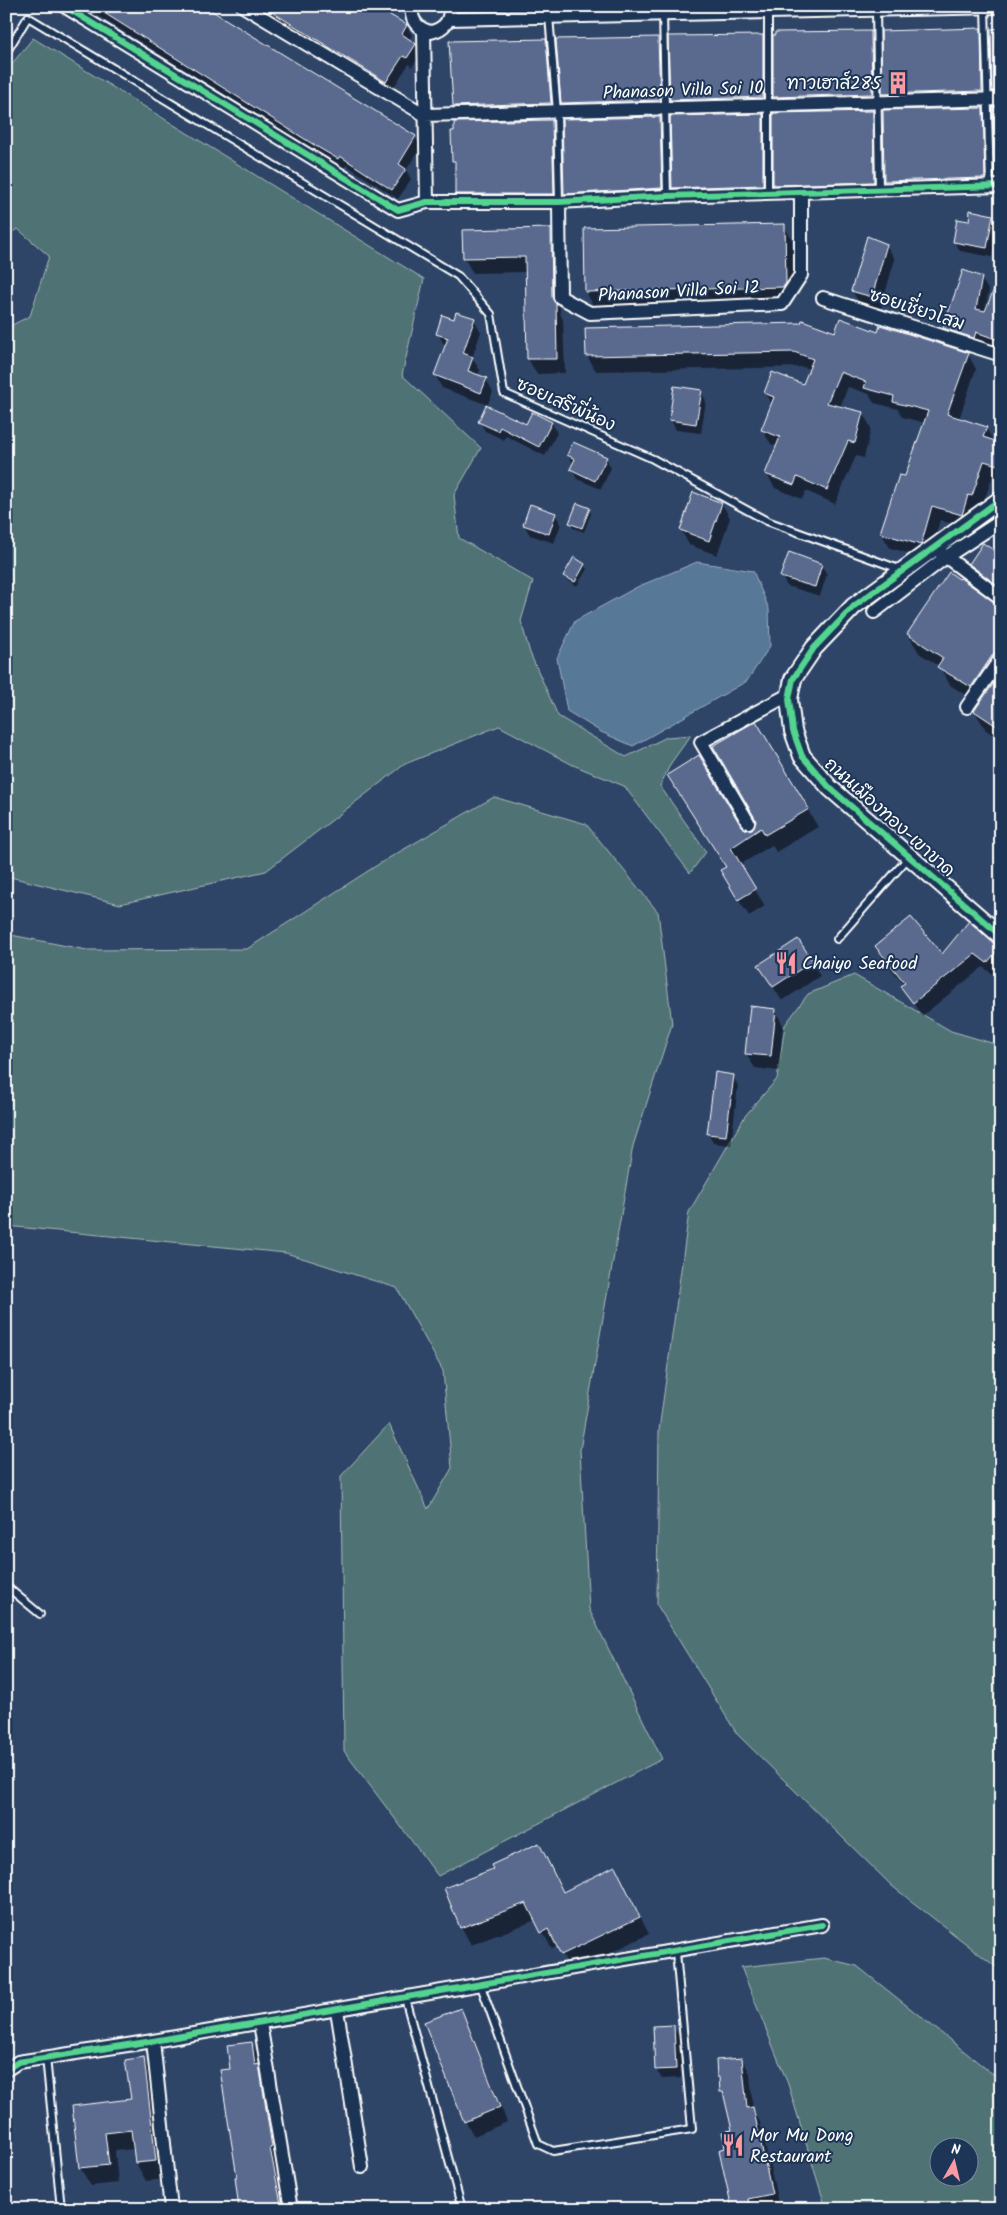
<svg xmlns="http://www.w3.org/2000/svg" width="1007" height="2215" viewBox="0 0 1007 2215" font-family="Kalam,'Playpen Sans Thai',sans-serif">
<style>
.green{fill:#507374;stroke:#a8b9ba;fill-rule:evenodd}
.water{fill:#587898;stroke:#9baec1}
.shadow{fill:#0007}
.building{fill:#5a6b8f;stroke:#fff}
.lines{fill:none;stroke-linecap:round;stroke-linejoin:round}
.service-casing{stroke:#fff;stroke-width:10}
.minor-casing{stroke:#fff;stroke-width:16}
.tertiary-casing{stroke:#fff;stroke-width:20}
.service{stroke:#1d3557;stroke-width:6}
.minor{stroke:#1d3557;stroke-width:12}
.tertiary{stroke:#1d3557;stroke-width:16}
.cycleway-casing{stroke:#1d3557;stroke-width:9}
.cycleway{stroke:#53d58f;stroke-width:6}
.labels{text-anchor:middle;stroke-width:4;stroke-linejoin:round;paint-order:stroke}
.poi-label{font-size:18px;fill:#fff;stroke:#1d3557;text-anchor:start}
.street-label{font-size:18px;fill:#fff;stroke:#1d3557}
</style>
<rect width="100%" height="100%" fill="#2f4568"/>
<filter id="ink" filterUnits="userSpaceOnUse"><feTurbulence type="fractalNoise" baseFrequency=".02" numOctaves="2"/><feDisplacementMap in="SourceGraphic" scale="10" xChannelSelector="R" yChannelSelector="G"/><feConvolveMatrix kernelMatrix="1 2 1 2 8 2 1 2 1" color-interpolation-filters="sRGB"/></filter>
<g filter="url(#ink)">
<!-- green -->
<path class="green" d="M33 38 424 279 402 375 481 448 454 495 459 538 533 581 521 621 530 653 558 716 626 757 667 737 691 735 671 763 660 786 706 852 690 873 624 786 573 765 499 726 405 764 266 871 120 904 6 876V328L30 316 49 256 18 229 6 235V71Z
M494 797 586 824 658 912 672 1024 633 1146 580 1450 589 1609 662 1759 438 1876 344 1751 341 1476 389 1424 428 1509 452 1468 443 1371 397 1288 286 1253 6 1226V934L87 950 247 949 382 862Z
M854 975 951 1031 995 1044 1001 1042V1971L892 1886 737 1734 657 1605 659 1430 689 1212 745 1116 777 1079 785 1025 808 994Z
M824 1958 857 1966 994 2075 1001 2076V2209H812L824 2202 788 2084 741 1967ZM940 2148H970V2178H940Z"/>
<!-- water -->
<path class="water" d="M697 562 753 571 769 609 770 646 747 681 633 746 601 732 567 711 557 658 575 621 637 587Z"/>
<!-- shadow -->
<path class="shadow" d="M82 6H199L415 137 421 147 406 170 411 179 398 199 346 165 344 168 326 157Z
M252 6H374L406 26 412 35 409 40 415 44 421 54 412 67 409 64 391 91Z
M980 30 988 44 990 105 892 108 884 94Z
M871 32 879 47 880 109 783 111 774 97Z
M762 36 771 51V112L680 114 671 100Z
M658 38 666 53 668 115 571 117 562 103Z
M545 40 554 55 559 118 463 120 455 106Z
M994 108H1001V186L996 178Z
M982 109 991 124 992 193 894 196 885 181 884 112Z
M872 112 880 127 882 196 783 199 774 184Z
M762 115 771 130V199L682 202 673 187Z
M660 118 668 132 670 203 574 208 565 193Z
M551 121 560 136 562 208H465L457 194 456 166 453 161Z
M992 216 998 225 992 257 960 251 954 242 970 223Z
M784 225 792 240 794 299 792 302 594 307 586 292Z
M550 229 559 244 560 313 563 320 565 373 537 374 528 359 526 272 473 273 464 258 463 231Z
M886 245 895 259 880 311 861 305 852 291Z
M981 278 989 291 986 304 999 307 1001 300V351L952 341 944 328Z
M474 319 481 332 472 358 480 370 478 376 486 379 493 392 487 406 526 426 533 413 552 423 557 433 545 456 506 436 504 440 485 431 480 422 488 405 442 388 435 375 445 346 438 334 455 321Z
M836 333 879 334 968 354 976 369 959 419 986 428 994 442 1001 444V478L993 475 981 510 969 530 940 520 929 559 890 548 881 533 905 478 925 423 902 417 898 409 874 403 869 394 848 387 840 407 863 413 871 428 864 458 856 456 835 504 806 491 802 499 775 488 766 473 777 447 771 444 762 430 772 405 765 392 804 386 810 369 803 367 596 371 587 356Z
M701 392 706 401 701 433 676 430 671 420Z
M568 455 606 458 611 468 601 489 577 479 572 469 574 465Z
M722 504 730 518 717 555 689 545 681 530Z
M589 509 591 514 584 532 573 528 571 523Z
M555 514 561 524 554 543 530 535 524 525Z
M1001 549V597L981 583 971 564 997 554Z
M584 565 587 569 577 586 567 580 564 576Z
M821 565 827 574 820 596 787 586 781 576Z
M1001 607V740L986 730 975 712 980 704 950 685 939 666 919 653 908 634Z
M756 723 818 827 776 852 772 845 740 865 765 906 749 916 731 888 727 868 679 793 747 831 753 830 757 823Z
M994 945 1001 948V969L995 976 983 967 922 1016 902 987 904 985 884 960 876 947 942 956Z
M812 962 820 976 782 1001 760 966Z
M775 1010 783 1025 779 1071 755 1068 746 1054Z
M733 1076 738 1086 731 1145 713 1143 708 1133Z
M539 1844 564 1893 624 1885 649 1934 572 1972 558 1946 552 1949 536 1920 471 1945 462 1928 446 1888 494 1869Z
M460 2010 468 2024 507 2122 474 2136 465 2121Z
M673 2027 679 2036 681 2078 662 2079 656 2070Z
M252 2044 257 2053 259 2067 264 2075 277 2157H274L284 2209H241L238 2178Z
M143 2059 154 2077 165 2179 146 2181 136 2163 134 2149 115 2151 118 2183 91 2186 80 2168 74 2107 132 2101Z
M742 2059 750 2073 753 2110 760 2122 779 2207 733 2209 727 2149 733 2131 726 2099 722 2092 718 2077Z"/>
<!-- building -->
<path class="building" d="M93 6H204L416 136 399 164 406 169 392 190 340 156 338 159 319 148Z
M262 6H375L407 25 402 34 416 44 407 58 403 56 386 82Z
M981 28 982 91 882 94 881 31Z
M1001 28V91H992L991 29Z
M871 31 872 94 773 97V35H775V32Z
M763 35V97L670 100 668 36Z
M658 37 660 100 561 103 556 39Z
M546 39 551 103 453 106 449 41Z
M993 107H1001V146L994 147Z
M983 108 985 178 884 181 883 110Z
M873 111 874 182 773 185V113Z
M763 114V185L672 188 670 116Z
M660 117 662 188 564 194 562 119Z
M552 120 554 194H455V161H452L451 131H454V122Z
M970 210 993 215 987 248 953 242 957 219 969 221Z
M785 224 786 283 783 287 585 292 584 228Z
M551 228 552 297 556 304 557 359H527L525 257 463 258 462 230Z
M867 236 887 244 872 297 851 291Z
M963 270 982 277 976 309 985 311 1001 272V341L976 332 974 338 943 328Z
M456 312 475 318 463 353 473 357 468 371 487 378 481 393 434 375 448 338 436 334 442 315 454 319Z
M840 318 878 332 880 325 969 353 947 414 987 427 983 437 1001 443V466L984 461 972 496 968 495 962 515 932 506 921 545 880 533 899 475 905 476 928 411 893 402 894 396 864 388 866 382 840 372 827 403 863 412 855 443 848 441 827 490 797 477 794 485 765 474 780 437 761 430 774 397 764 393 772 372 803 384 813 359 794 352 586 356 585 328 801 323 802 320 835 332Z
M674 386 702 390 696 424 669 420Z
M486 405 526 424 532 412 552 422 539 447 500 427 498 431 478 422Z
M573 442 607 457 595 481 570 469 575 459 567 455Z
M693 492 722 503 709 541 680 530Z
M577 503 590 508 582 528 569 523Z
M530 504 556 513 549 534 523 525Z
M983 543 1001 555V588L969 564Z
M789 552 822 564 815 587 780 577Z
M574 557 585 564 575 582 563 576Z
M949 572 959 579 960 578 1001 606V650L994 653 971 687 937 667 943 658 907 634Z
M1001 673V729L974 711Z
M756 721 809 809 765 835 761 828 731 848 756 889 738 900 720 870 726 867 667 775 699 755 741 826 748 830 752 829 756 822 755 818 713 746Z
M911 917 942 954 969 921 994 944 1001 946 987 963 975 954 913 1003 900 986 905 983 875 946Z
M798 939 813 961 773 987 758 965Z
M750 1006 776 1009 771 1056 745 1054Z
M715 1072 734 1075 726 1136 707 1134Z
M539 1843 563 1892 615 1866 640 1917 561 1955 548 1929 541 1933 526 1903 460 1928 444 1888 493 1869 491 1865Z
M461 2008 500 2107 464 2122 424 2022Z
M674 2025 676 2069 655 2070 653 2026Z
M252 2042 255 2065 259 2064 272 2147 270 2148 282 2209H239L235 2177H237L220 2070 230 2069 227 2045Z
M144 2057 156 2161 135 2163 131 2130 105 2133 109 2165 79 2168 72 2106 131 2099 125 2060Z
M742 2058 747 2108 753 2107 772 2194 748 2199 750 2207 732 2209 719 2150 725 2148 722 2132 732 2130 723 2092H720L719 2077H717L716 2060Z"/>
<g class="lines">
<defs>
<path id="service" d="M985 7 990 186
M876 9 879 190
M663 14 667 196
M549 16 557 112 559 202
M6 53 28 17 458 276 491 314 504 393 653 459 767 521 902 570
M768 193V12
M837 939 908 858
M6 1586 40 1614
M481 1986 538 2144 553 2151 692 2129 676 1952
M405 1998 462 2209
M46 2057 61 2209"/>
<path id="minor" d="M64 6 398 210 427 202H559L667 196 1001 186
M243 6 425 115 1001 99
M412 6C410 20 417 29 431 32 444 29 452 20 449 6
M449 19 1001 7
M424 30 427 202
M559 202 560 297 590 313 782 304 801 275V192
M823 298 1001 355
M941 553 1001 598
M874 612 946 557 1001 521
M967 707 1001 658
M748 822 701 742 790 694
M337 2010 362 2167
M260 2023 291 2209
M153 2041 171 2209
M6 2070 18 2062 153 2041 822 1925"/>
<path id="tertiary" d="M1001 499 854 606 814 648 793 679 789 699 793 731 802 756 830 788 1001 936"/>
</defs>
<!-- service casing -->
<use href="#service" class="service-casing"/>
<!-- minor casing -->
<use href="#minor" class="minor-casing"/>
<!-- tertiary casing -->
<use href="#tertiary" class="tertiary-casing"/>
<!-- service -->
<use href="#service" class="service"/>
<!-- minor -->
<use href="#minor" class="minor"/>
<!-- tertiary -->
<use href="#tertiary" class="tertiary"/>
<defs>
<path id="cycleway" d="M64 6 398 210 427 202H559L667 196 1001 186
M1001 499 854 606 814 648 793 679 789 699 793 731 802 756 830 788 1001 936
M6 2070 18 2062 153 2041 822 1925"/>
</defs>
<!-- cycleway casing -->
<use href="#cycleway" class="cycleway-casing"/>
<!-- cycleway -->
<use href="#cycleway" class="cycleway"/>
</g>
</g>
<!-- icons -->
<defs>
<symbol id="building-bare" viewBox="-9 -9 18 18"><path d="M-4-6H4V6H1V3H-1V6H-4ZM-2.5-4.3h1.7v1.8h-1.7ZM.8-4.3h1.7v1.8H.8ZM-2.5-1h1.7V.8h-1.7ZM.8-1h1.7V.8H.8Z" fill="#ff9aa2" stroke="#1d3557" stroke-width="2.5" paint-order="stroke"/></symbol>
<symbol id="restaurant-bare" viewBox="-9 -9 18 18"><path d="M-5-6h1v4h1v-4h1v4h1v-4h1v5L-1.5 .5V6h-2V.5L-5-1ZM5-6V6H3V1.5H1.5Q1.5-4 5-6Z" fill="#ff9aa2" stroke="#1d3557" stroke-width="2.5" paint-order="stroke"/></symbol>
</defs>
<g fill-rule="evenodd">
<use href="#building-bare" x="882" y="67" width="32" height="32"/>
<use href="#restaurant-bare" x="770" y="947" width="32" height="32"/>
<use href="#restaurant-bare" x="717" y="2129" width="32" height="32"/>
</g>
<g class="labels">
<!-- poi labels -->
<g class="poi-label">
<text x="881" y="89" text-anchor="end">ทาวเฮาส์285</text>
<text x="802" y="969">Chaiyo Seafood</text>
<text x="750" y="2141">Mor Mu Dong<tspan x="750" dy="21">Restaurant</tspan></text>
</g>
<!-- street labels -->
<g class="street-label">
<text transform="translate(683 90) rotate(-2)" y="6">Phanason Villa Soi 10</text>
<text transform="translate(679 291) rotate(-3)" y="6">Phanason Villa Soi 12</text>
<text transform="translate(917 309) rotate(18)" y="6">ซอยเชี่ยวโสม</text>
<text transform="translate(566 404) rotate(24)" y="6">ซอยเสรีพี่น้อง</text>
<text transform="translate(890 817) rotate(42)" y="6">ถนนเมืองทอง-เขาขาด</text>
</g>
</g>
<!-- margin -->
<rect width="1007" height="2215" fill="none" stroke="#1d3557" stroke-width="25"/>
<rect x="12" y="12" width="982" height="2190" fill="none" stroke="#fff" stroke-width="2" filter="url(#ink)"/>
<!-- north arrow -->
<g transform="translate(954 2162) rotate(8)"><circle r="24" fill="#1d3557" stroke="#77869a"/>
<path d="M0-4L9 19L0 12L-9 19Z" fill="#ff9aa2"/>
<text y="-8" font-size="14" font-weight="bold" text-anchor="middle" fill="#ffffff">N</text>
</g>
</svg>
